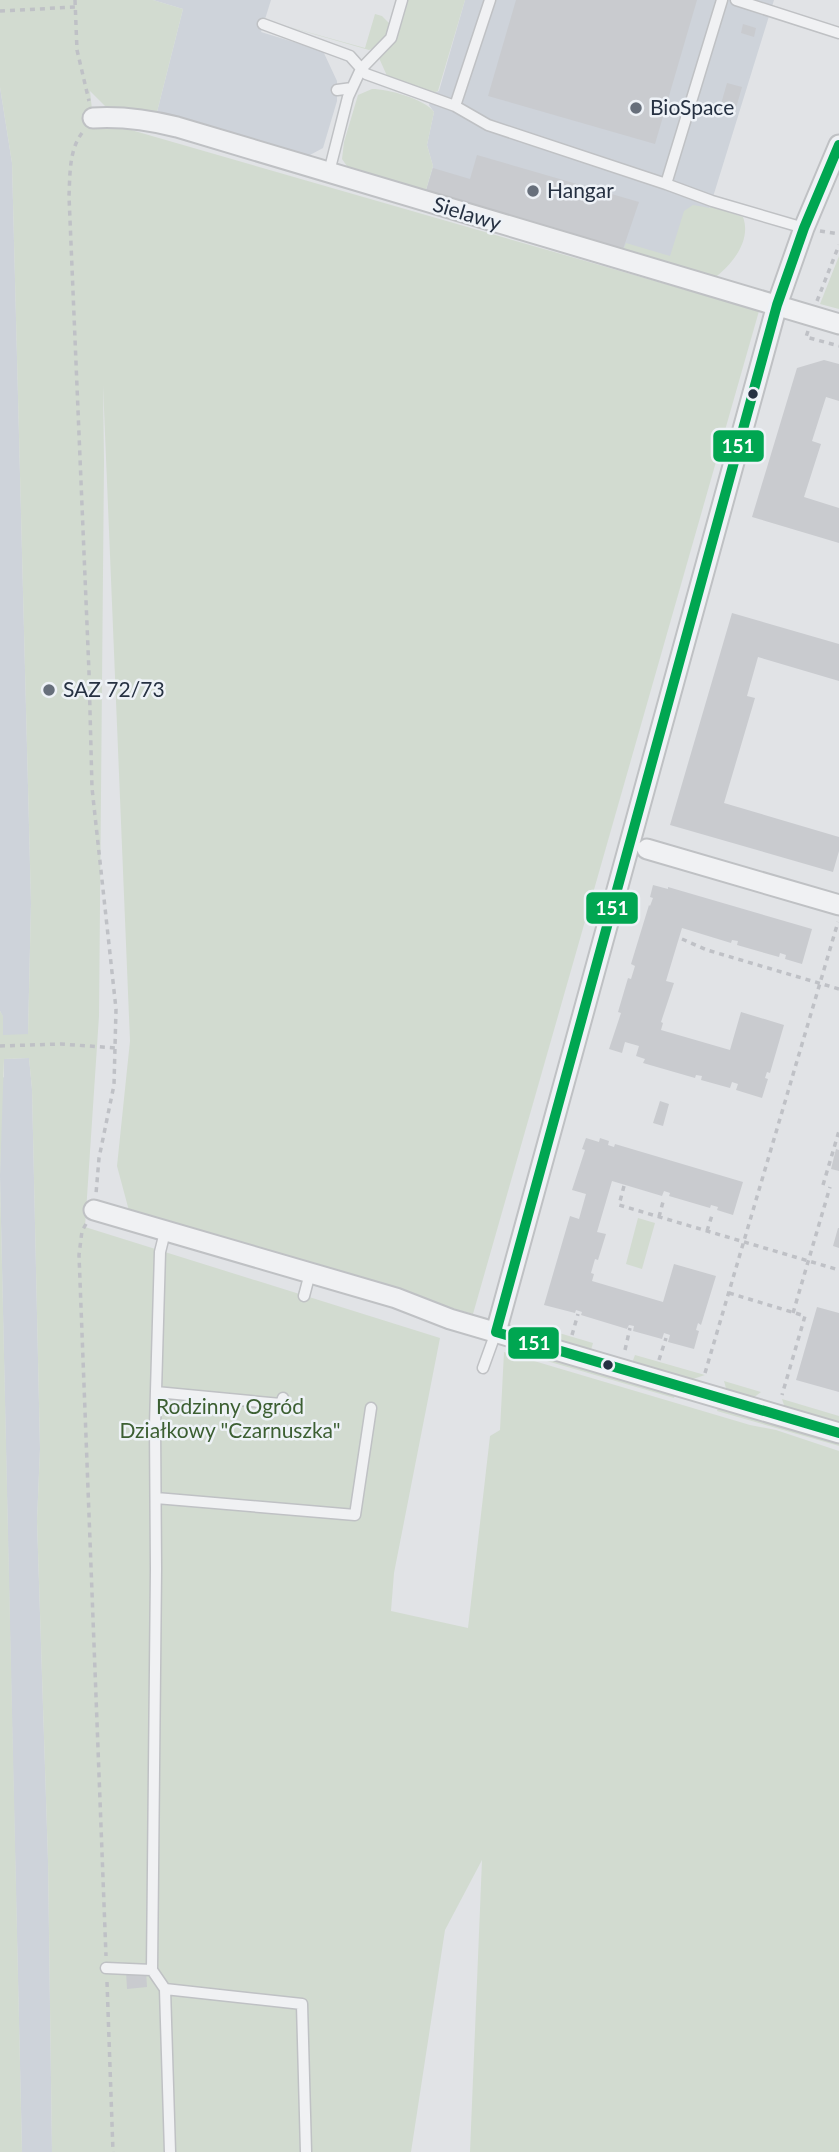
<svg xmlns="http://www.w3.org/2000/svg" width="839" height="2152" viewBox="0 0 839 2152" font-family="Lato,sans-serif">
<style>
.built{fill:#ced3da}
.green{fill:#d2dbd0}
.building{fill:#c9cbcf}
.lines{fill:none;stroke-linecap:round;stroke-linejoin:round}
.lane-casing{stroke:#bfc1c4;stroke-width:13}
.street-casing{stroke:#bfc1c4;stroke-width:23}
.path{stroke:#bfc1c6;stroke-width:3.5;stroke-dasharray:5 5;stroke-linecap:butt}
.lane{stroke:#f0f1f3;stroke-width:10}
.street{stroke:#f0f1f3;stroke-width:19}
.bus-1-casing{stroke:#eef2f7;stroke-width:16}
.bus-1{stroke:#00a651;stroke-width:10}
.poi-dot{fill:#676f7b;stroke:#eef2f7;stroke-width:2.5}
.bus-dot{fill:#263142;stroke:#eef2f7;stroke-width:2.5}
.labels{text-anchor:middle;stroke-width:5;stroke-linejoin:round;paint-order:stroke}
.poi-label{font-size:21px;fill:#263142;stroke:#eef2f7;text-anchor:start}
.street-label{font-size:21px;fill:#263142;stroke:#eef2f7}
.park-label{font-size:21px;fill:#3c5f32;stroke:#eef2f7}
.line-badge{stroke:#eef2f7;stroke-width:2.5}
.badge-label{font-size:19px;text-anchor:middle;font-weight:bold;fill:#fff}
</style>
<rect width="100%" height="100%" fill="#e1e3e6"/>
<!-- built -->
<path class="built" d="M153 0H271L261 32 323 51 337 81V101L323 148 308 156 157 112 183 9Z
M465 0H774L691 268 426 190 433 166 427 145 434 112 429 105 433 93 439 91Z
M0 87 12 163 31 903 28 1035H3V1017L0 1011Z
M29 1058 32 1089 40 1449 37 1521 48 1860 52 2152H22L12 1722 0 1176 2 1078 4 1077V1059Z"/>
<!-- green -->
<path class="green" d="M0 0H153L183 9 157 112 106 107 90 91 93 119 759 311 473 1314 132 1222 117 1166 130 1041 103 385 104 462 99 1016 85 1227 440 1338 394 1573 391 1611 468 1628 490 1436 500 1430 504 1352 750 1425 776 1430 839 1451V2152H470L482 1860 445 1930 411 2152H52L48 1860 37 1521 40 1449 32 1089 29 1058 4 1059 0 1176 22 2152H0V1011L3 1016V1035L28 1034 31 903 12 163 0 87Z
M407 0H465L438 91 433 93 388 78 379 58 396 36Z
M375 14 382 16 389 23C389 37 382 46 369 50L275 23 365 48Z
M372 89C388 89 425 99 434 112L427 145 433 166 426 190 624 248 626 243 670 256 684 211 693 205 710 208V206L743 217C752 241 731 266 713 279L349 169 342 159 344 142 358 95Z
M839 256V309L820 304Z
M638 1218 655 1223 642 1269 626 1264Z
M542 1328 593 1343 591 1350 545 1337Z
M537 1353 675 1394 674 1398 540 1359Z
M635 1355 705 1375 690 1380 632 1363Z
M724 1381 761 1392 753 1398 727 1392Z
M782 1399 839 1416V1424L785 1408Z
M718 1407 839 1442V1446L717 1411Z"/>
<!-- building -->
<path class="building" d="M516 0H697L655 144 488 96Z
M743 24 756 28 754 37 741 33Z
M727 83 742 87 734 115 719 111Z
M477 155 639 202 623 249 426 191 433 168 470 179Z
M824 360 839 364V401L826 397 812 441 821 444 804 497 839 508V543L752 517 797 368Z
M732 613 839 644V681L758 657 747 696 755 698 724 803 839 837V851L833 872 670 825Z
M46 686 52 687V695L46 694Z
M653 885 668 889V887L812 929 802 964 785 959 786 955 780 953 779 957 737 945 738 941 732 940 731 943 682 928 666 981 674 983 661 1022 663 1023 661 1030 730 1050 741 1012 784 1025 770 1073 767 1072 765 1078 768 1079 762 1098 736 1090 738 1084 732 1082 730 1088 701 1080 702 1076 696 1075 695 1078 643 1063 645 1059 636 1056 639 1046 625 1042 622 1053 609 1049 621 1013 618 1012 628 978 631 979 635 966 631 964 649 905 650 906 653 898 650 897Z
M660 1101 669 1104 663 1126 653 1123Z
M586 1138 599 1142 600 1138 609 1141 608 1145 614 1147 615 1144 743 1182 733 1215 717 1210 718 1207 711 1205 710 1208 669 1196 670 1193 664 1191 662 1196 612 1181 597 1232 606 1234 598 1260 595 1259 591 1273 594 1274 592 1281 663 1302 674 1264 716 1276 701 1325 698 1323 696 1330 699 1331 694 1349 668 1342 670 1335 664 1333 662 1339 633 1331 634 1326 629 1325 627 1329 581 1315 582 1312 576 1310 575 1313 544 1305 570 1216 579 1219 586 1194 572 1190 585 1150 582 1149Z
M836 1149 839 1150V1171L831 1169Z
M838 1228H839V1248L833 1246Z
M817 1307 839 1313V1392L796 1380Z
M126 1971H146L147 1987 127 1989Z"/>
<g class="lines">
<defs>
<path id="lane" d="M722 0 666 184 712 201 804 228
M736 0 839 33
M263 24 350 56 366 74 455 106 490 0
M337 90 352 88
M455 106 488 125 666 184
M329 172 348 97 361 69 391 38 402 0
M304 1296 310 1273
M483 1368 496 1332
M156 1392 281 1404 283 1398
M156 1498 355 1515 371 1408
M106 1968 152 1970 156 1569 155 1426 160 1252 165 1232
M152 1970 165 1989 170 2152
M165 1989 302 2004 306 2152"/>
<path id="street" d="M93 118C123 116 149 120 177 127L839 324
M647 849 839 905
M94 1210 396 1298 450 1319 839 1433
M496 1332 777 305 804 228 839 145"/>
</defs>
<!-- lane casing -->
<use href="#lane" class="lane-casing"/>
<!-- street casing -->
<use href="#street" class="street-casing"/>
<!-- path -->
<path class="path" d="M75 0 77 50 89 101
M0 11 76 7
M82 133C69 150 70 175 69 196L89 672 92 788 116 1009 114 1085 99 1158 96 1194
M820 231 839 234
M817 301 839 245
M808 331 806 337 839 346
M682 939 707 950 839 989
M0 1046 61 1044 116 1048
M823 1185 839 1131
M624 1186 619 1205 839 1270
M659 1217 664 1198
M86 1224 82 1231 79 1255 106 1956
M707 1231 713 1212
M729 1293 805 1316 782 1395
M793 1313 830 1187
M572 1335 578 1314
M625 1350 630 1328
M659 1360 666 1338
M705 1373 838 922
M107 1982 113 2152"/>
<!-- lane -->
<use href="#lane" class="lane"/>
<!-- street -->
<use href="#street" class="street"/>
<defs>
<path id="bus-1" d="M839 145 804 228 777 305 496 1332 839 1433"/>
</defs>
<!-- bus-1 casing -->
<use href="#bus-1" class="bus-1-casing"/>
<!-- bus-1 -->
<use href="#bus-1" class="bus-1"/>
</g>
<!-- markers -->
<g class="poi-dot">
<circle cx="636" cy="108" r="7"/>
<circle cx="533" cy="191" r="7"/>
<circle cx="49" cy="690" r="7"/>
</g>
<g class="bus-dot">
<circle cx="753" cy="394" r="6"/>
<circle cx="608" cy="1365" r="6"/>
</g>
<g class="labels">
<!-- poi labels -->
<g class="poi-label">
<text x="650" y="115">BioSpace</text>
<text x="547" y="198">Hangar</text>
<text x="63" y="697">SAZ 72/73</text>
</g>
<!-- street labels -->
<g class="street-label">
<text transform="translate(467 214) rotate(17)" y="7">Sielawy</text>
</g>
<!-- park labels -->
<g class="park-label">
<text x="230" y="1414">Rodzinny Ogród<tspan x="230" dy="24">Działkowy "Czarnuszka"</tspan></text>
</g>
</g>
<g class="line-badge">
<rect x="712" y="429" width="53" height="34" rx="7" fill="#00a651"/>
<rect x="585" y="891" width="54" height="34" rx="7" fill="#00a651"/>
<rect x="507" y="1326" width="53" height="34" rx="7" fill="#00a651"/>
</g>
<g class="badge-label">
<text x="738" y="453">151</text>
<text x="612" y="915">151</text>
<text x="534" y="1350">151</text>
</g>
</svg>
